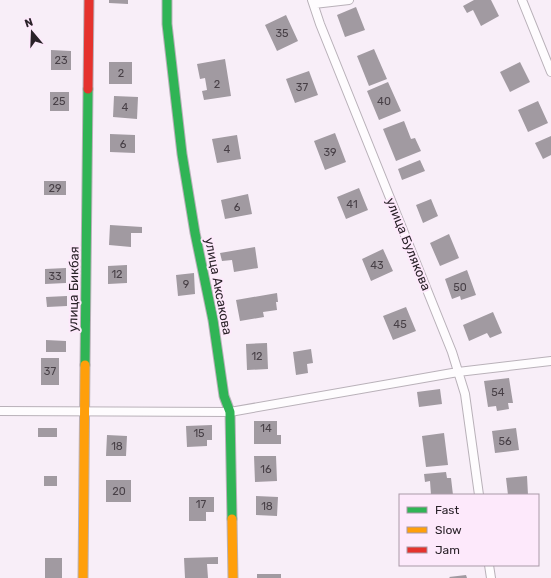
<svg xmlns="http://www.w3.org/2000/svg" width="551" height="578" viewBox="0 0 551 578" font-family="Rubik,sans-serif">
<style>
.building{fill:#a19aa1}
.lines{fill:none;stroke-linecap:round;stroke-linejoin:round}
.street-casing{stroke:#b9b1b9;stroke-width:10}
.fast-casing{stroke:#b9b1b9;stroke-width:11}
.slow-casing{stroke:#b9b1b9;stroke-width:11}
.jam-casing{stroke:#b9b1b9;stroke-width:11}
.street{stroke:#fefcfe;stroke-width:8}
.fast{stroke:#30b455;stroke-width:9}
.slow{stroke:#ff9f0a;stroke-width:9}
.jam{stroke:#e5322d;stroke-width:9}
.labels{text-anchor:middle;stroke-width:4;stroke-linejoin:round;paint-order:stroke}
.number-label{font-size:11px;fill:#484047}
.street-label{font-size:13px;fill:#2a2229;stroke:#fde9fb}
</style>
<rect width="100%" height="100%" fill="#f8eef8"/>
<!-- building -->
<path class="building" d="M109 0H128V4L109 3Z
M474 0H491L499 16 481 26 473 10 467 13 463 6Z
M356 7 365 30 345 37 337 15Z
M286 15 298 41 277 51 265 25Z
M374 49 387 79 369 86 357 56Z
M51 50 71 51V70H51Z
M225 59 231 96 204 100 202 91 207 90 205 78 200 79 197 64Z
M109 62H132V84H109Z
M520 62 530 82 510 92 500 72Z
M309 71 318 95 295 103 286 79Z
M388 82 401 111 379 120 367 91Z
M50 92H69V111H50Z
M114 96 138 97 137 119 113 117Z
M538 101 548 123 528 132 518 110Z
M404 121 411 139 415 138 421 151 396 161 383 129Z
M335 133 346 162 325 170 314 141Z
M110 134 135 135V153L110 152Z
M237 135 241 159 217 163 212 139Z
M551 136V155L543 159 535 143Z
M420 160 425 171 402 180 398 169Z
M44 181H66V195H44Z
M359 188 368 210 346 219 337 197Z
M248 194 252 214 225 219 221 200Z
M431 199 438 216 423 223 416 205Z
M110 225 142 227V233H131V247L109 245Z
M449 234 459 258 440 266 430 243Z
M255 247 258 268 234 272 232 260 222 261 220 253Z
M383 249 393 271 371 281 362 259Z
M127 265V283L108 284V266Z
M66 268V283L45 284V269Z
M467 270 476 295 461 300 460 296 452 299 445 279Z
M194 273 195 294 178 296 176 275Z
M277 293 278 302H276L277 310 263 312 264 317 240 321 236 300Z
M67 296V306L47 307 46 297Z
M406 307 416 331 393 340 383 316Z
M493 312 502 333 490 338 487 333 469 341 463 325Z
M46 340 66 341V352H46Z
M267 343 268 369 247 370 246 344Z
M311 349 313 363 307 364 308 373 296 375 293 352Z
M41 358H59V385H41Z
M509 378 513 403H508L509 409 497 411 496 406 488 407 484 381Z
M440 389 442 404 419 407 417 392Z
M254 421H277V435H281V444H254Z
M212 425V440H207V446L187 447 186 426Z
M38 428H57V437H38Z
M516 428 519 450 495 453 492 431Z
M444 433 448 465 426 467 422 436Z
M107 435 127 436 126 456H106Z
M254 456H276L277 481 255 482Z
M446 472 447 478H451L453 495H431L430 481 425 482 424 474Z
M44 476H57V486H44Z
M527 476 528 495H508L506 478Z
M106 480H131V502H106Z
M256 496 278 497 277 516 256 515Z
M189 497H214V512H206V521H189Z
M218 557V564H207L208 578H185L184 558Z
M45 558H62V578H45Z
M257 574H281V578H257Z
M466 575 467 578H450L449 577Z"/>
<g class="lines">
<defs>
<path id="street" d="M312 0 320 24 452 352 465 394 479 495
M522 0 551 72
M314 4 349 0
M0 411 230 412 458 372 551 361
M489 565 491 578"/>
<path id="fast" d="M167 0V24L182 154 195 233 213 320 224 396 230 412 232 519
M85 365 88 89"/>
<path id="slow" d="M232 519 233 578
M83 578 85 365"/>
<path id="jam" d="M88 89 89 0"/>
</defs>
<!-- street casing -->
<use href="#street" class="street-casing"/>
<!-- fast casing -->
<use href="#fast" class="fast-casing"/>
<!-- slow casing -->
<use href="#slow" class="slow-casing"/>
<!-- jam casing -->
<use href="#jam" class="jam-casing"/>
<!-- street -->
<use href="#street" class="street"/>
<!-- fast -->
<use href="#fast" class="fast"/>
<!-- slow -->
<use href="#slow" class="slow"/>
<!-- jam -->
<use href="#jam" class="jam"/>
</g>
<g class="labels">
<!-- number labels -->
<g class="number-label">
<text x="282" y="37">35</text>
<text x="61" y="64">23</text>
<text x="121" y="77">2</text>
<text x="217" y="88">2</text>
<text x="302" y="91">37</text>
<text x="59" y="105">25</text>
<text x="384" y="105">40</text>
<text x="125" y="111">4</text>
<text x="123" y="148">6</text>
<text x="227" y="153">4</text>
<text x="330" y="156">39</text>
<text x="55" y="192">29</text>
<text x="352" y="208">41</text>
<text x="237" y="211">6</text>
<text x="377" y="269">43</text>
<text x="117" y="278">12</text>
<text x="55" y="280">33</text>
<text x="186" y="288">9</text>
<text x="460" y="291">50</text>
<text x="400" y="328">45</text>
<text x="257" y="360">12</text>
<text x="50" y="375">37</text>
<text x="498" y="396">54</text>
<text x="266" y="432">14</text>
<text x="199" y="437">15</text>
<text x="505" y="445">56</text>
<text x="117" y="450">18</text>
<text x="266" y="473">16</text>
<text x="119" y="495">20</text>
<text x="201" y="508">17</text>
<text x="267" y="510">18</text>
</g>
<!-- street labels -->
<g class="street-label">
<text transform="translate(409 244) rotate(68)" y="5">улица Булякова</text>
<text transform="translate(219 286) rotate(79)" y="5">улица Аксакова</text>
<text transform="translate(73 289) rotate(-89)" y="5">улица Бикбая</text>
</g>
</g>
<!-- legend -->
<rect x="399" y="494" width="140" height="72" fill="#fde9fb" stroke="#a999a7"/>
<rect x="407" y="507" width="20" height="6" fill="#30b455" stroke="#a999a7"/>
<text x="435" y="514" font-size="12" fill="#2a2229">Fast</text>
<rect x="407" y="527" width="20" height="6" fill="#ff9f0a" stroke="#a999a7"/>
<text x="435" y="534" font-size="12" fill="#2a2229">Slow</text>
<rect x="407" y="547" width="20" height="6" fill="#e5322d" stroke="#a999a7"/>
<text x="435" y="554" font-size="12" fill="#2a2229">Jam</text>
<!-- north arrow -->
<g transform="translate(32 32) rotate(341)" stroke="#fde9fb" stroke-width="3" paint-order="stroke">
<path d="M0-3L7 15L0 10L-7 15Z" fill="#2a2229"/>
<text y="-6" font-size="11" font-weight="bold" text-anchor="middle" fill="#2a2229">N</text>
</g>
</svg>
